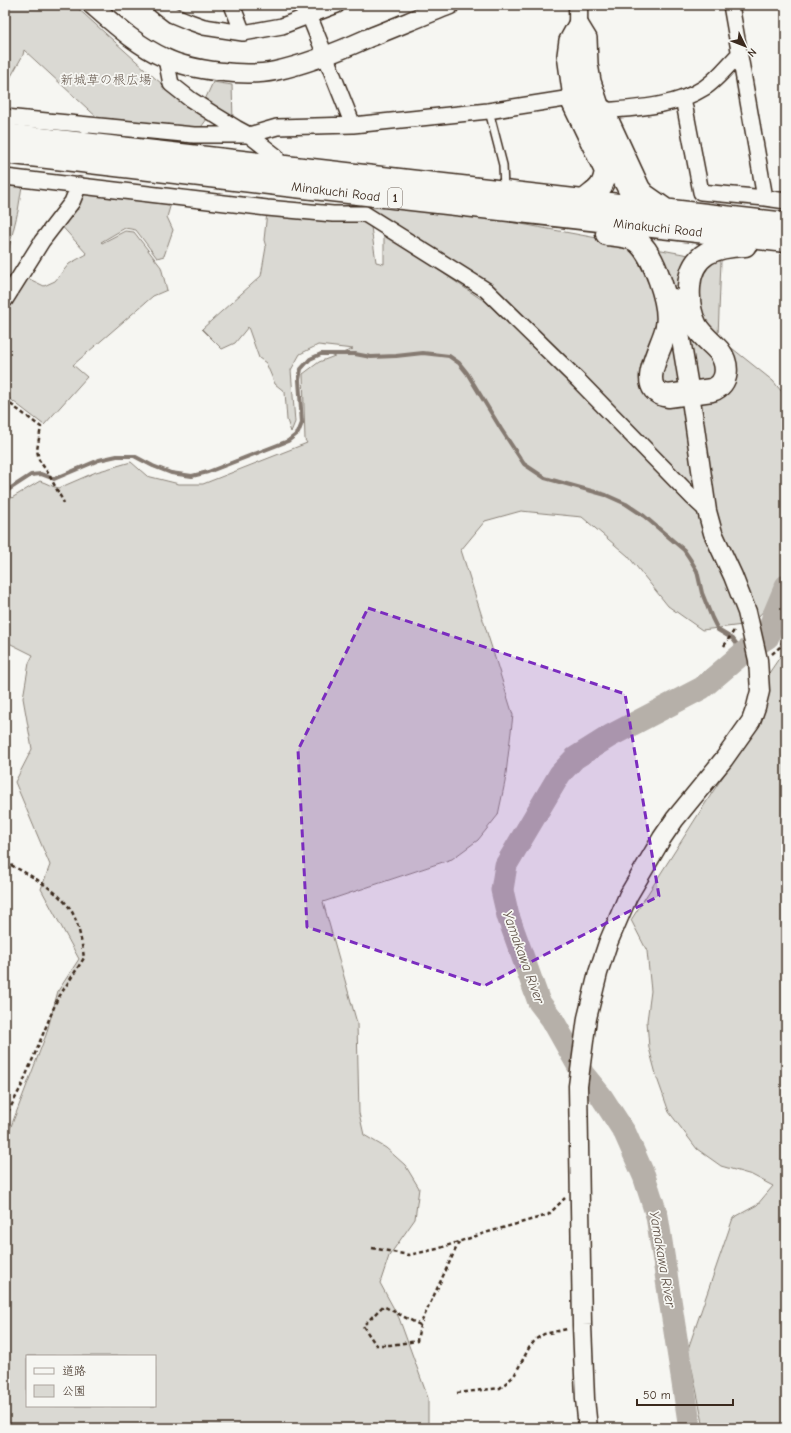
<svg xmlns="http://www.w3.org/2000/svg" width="791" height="1433" viewBox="0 0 791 1433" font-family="'Comic Neue','Klee One',sans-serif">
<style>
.green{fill:#dad9d3;stroke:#8a8278;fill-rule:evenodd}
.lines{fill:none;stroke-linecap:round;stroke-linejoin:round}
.stream{stroke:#857a71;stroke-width:4}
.river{stroke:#b6b0a9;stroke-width:23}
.tertiary-tunnel{stroke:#d1cdc8;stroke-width:18;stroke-dasharray:18 9;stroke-linecap:butt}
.service-casing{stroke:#3b2a1e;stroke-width:10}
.minor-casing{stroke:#3b2a1e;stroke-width:18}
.tertiary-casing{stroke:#3b2a1e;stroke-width:21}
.trunk-casing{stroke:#3b2a1e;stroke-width:25}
.path{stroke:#3b2a1e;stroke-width:2.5;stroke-dasharray:4 3;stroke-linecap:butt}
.service{stroke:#f6f6f2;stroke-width:7}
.minor{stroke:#f6f6f2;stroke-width:15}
.tertiary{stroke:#f6f6f2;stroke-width:18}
.trunk{stroke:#f6f6f2;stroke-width:22}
.marked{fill:#7b2cbf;fill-opacity:0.2;stroke:#7b2cbf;stroke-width:3;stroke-dasharray:8 5;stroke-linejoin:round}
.labels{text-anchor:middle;stroke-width:3.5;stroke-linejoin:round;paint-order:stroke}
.shield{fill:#f6f6f2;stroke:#73675e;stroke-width:1}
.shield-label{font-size:12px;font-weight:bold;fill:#3b2a1e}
.park-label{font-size:13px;fill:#63564b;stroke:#f6f6f2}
.street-label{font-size:13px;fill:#3b2a1e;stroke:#f6f6f2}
.water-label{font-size:14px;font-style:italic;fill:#605248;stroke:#f6f6f2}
</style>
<rect width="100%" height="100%" fill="#f6f6f2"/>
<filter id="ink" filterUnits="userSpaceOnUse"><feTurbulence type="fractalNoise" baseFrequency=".025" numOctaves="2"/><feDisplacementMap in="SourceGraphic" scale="8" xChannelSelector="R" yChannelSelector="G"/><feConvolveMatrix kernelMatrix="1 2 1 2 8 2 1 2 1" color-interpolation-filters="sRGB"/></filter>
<g filter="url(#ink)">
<!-- green -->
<path class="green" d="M5 5H74L156 79 207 119 199 130 101 121 24 50 23 55 5 87Z
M213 82 232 85 233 121 204 102Z
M5 170 22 186 18 211 5 264Z
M79 191 172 200 167 217 173 230 164 256 157 258 136 230 125 228 101 242 102 243 125 231 134 232 161 267 167 290 153 296 73 365 87 377 44 425 5 395V314L23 276 44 286 55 281 69 264 87 254 58 222 73 203 78 210 73 201Z
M362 204 462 213 721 261 718 337 773 381 786 397V580L782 592 751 624 702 630 668 606 628 556 582 517 521 511 485 521 461 550 513 715 505 782 498 815 478 840 452 859 323 902 357 1023 359 1113 364 1135 386 1148 405 1165 419 1188 415 1219 389 1256 380 1283 399 1318 428 1398V1426L427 1428H5V1142L46 1035 58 991 79 959 41 889 50 865 15 782 32 749 23 698 29 663 33 655 5 641V502L40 481C47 483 52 487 59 488L96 472 131 462 147 476 179 484H203L307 443 305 440 303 374 319 362 353 349 318 345 300 354 291 370 295 422 291 432 287 420 285 392 275 384 266 363 259 358 248 327 235 343 222 349 202 329 261 276 266 247 264 240 267 212 278 210 365 222 371 227 376 262 384 264V233L481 299 484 286ZM27 1356H155V1406H27Z
M786 648V1428H704L688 1349 733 1218 757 1205 773 1186 752 1175 721 1166 697 1149 669 1112 657 1078 649 1048 647 1021 651 991 647 951 631 920 712 793 759 722 765 679Z"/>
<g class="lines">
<!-- stream -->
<path class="stream" d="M5 492 31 475 41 474 54 479 99 460 117 456H134L153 466 171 473 192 476 208 472 288 441 298 433 302 423 299 380 301 369 310 359 321 354H355L371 357 396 356 423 353 449 356 459 363 467 373 501 429 524 464 545 478 606 495 626 504 644 516 684 550 690 559 697 571 702 593 712 618 718 630 733 639 743 653"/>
<!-- river -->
<path class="river" d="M690 1428 657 1216 644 1176 625 1133 601 1096 583 1074 552 1019 539 1002 508 916 502 890 506 865 560 774 575 758 610 736 702 688 743 653 768 637 773 617 786 586"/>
<!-- tertiary-tunnel -->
<path class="tertiary-tunnel" d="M640 215 653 241"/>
<defs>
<path id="service" d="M489 111 503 165 504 189"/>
<path id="minor" d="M160 5 173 15 190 22 204 27 243 33 282 26 337 5
M232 5 243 33
M305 5 353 125
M731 5 765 198 786 201
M166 59 171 84 190 99 215 115 236 128 249 135 276 156
M683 98 701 192 765 198
M5 117 194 135H249L277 127 353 125 488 111 571 98 565 55 567 40 578 20 589 38 590 64 593 81 603 111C637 108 674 107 704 88 717 80 729 64 740 53
M5 177 267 208 333 214H365L486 290 579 381 693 498 707 511
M5 300 42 241 72 202 79 185"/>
<path id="tertiary" d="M92 5C115 25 138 46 165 58 192 71 246 77 275 71 307 64 337 52 366 39 394 28 422 16 450 5
M578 5C579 31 575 58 581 85 591 124 613 161 631 197
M588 1428 585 1399 582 1325 578 1086 587 1018 598 973 608 943 628 896 662 838 675 819 724 759 751 721 756 707 760 691 758 660 747 612 733 576 713 533 707 511 690 393 674 298"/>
<path id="trunk" d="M571 98 606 171C603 189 598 189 584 201
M603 111 639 189 644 195 664 209
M5 135 786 224
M5 152 286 185 786 241
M607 234C616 235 630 236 637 241 654 254 671 305 667 326 664 346 632 390 668 396L712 390C729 384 729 364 719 351 712 343 702 336 696 326 690 314 688 301 689 287 691 253 715 246 745 245"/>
</defs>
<!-- service casing -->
<use href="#service" class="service-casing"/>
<!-- minor casing -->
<use href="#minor" class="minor-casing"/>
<!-- tertiary casing -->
<use href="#tertiary" class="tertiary-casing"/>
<!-- trunk casing -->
<use href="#trunk" class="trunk-casing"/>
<!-- path -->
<path class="path" d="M5 400 41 427 37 450 39 460 48 473 64 503
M724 646 735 629
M772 654 780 647 786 635
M5 862C28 874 52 886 69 907 78 919 82 943 84 958L57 1000 22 1085 5 1118
M372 1248 409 1255 437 1249 485 1233 548 1215 565 1198
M420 1325 383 1306 363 1326 376 1345H390L417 1341 420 1325 459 1242
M457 1393 500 1388 514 1376 529 1348 536 1339 544 1334 567 1329"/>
<!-- service -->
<use href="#service" class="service"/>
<!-- minor -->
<use href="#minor" class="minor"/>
<!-- tertiary -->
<use href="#tertiary" class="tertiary"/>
<!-- trunk -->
<use href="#trunk" class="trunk"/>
</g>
</g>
<!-- marked area -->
<path class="marked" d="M368 608 625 694 659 896 484 986 307 927 298 750Z"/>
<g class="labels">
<!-- shield labels -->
<rect class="shield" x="388" y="188" width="14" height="20" rx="3"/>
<g class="shield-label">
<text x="395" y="202">1</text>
</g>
<!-- park labels -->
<g class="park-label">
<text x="106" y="84">新城草の根広場</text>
</g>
<!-- street labels -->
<g class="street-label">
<text transform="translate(336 191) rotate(7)" y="5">Minakuchi Road</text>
<text transform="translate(658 227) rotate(6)" y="5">Minakuchi Road</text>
</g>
<!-- water labels -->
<g class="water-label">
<text transform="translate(524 957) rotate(70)" y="5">Yamakawa River</text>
<text transform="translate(663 1259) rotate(80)" y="5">Yamakawa River</text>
</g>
</g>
<!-- margin -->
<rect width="791" height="1433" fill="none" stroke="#f6f6f2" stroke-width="20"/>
<rect x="10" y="10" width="771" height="1413" fill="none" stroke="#3b2a1e" stroke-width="1.5" filter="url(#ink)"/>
<!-- legend -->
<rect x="26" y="1355" width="130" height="52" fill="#f6f6f2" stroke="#aba49d"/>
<rect x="34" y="1368" width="20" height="6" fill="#f6f6f2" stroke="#aba49d"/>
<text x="62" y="1375" font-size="12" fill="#3b2a1e">道路</text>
<rect x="34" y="1385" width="20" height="12" fill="#dad9d3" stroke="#aba49d"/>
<text x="62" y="1395" font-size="12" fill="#3b2a1e">公園</text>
<!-- north arrow -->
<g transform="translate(745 46) rotate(133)" stroke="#f6f6f2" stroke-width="3" paint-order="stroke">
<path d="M0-3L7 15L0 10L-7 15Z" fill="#3b2a1e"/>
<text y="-6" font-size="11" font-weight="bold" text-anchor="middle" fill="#3b2a1e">N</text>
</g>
<!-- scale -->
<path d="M637 1399v6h96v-6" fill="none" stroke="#3b2a1e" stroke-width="2"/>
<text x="643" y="1399" font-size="12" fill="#3b2a1e" stroke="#f6f6f2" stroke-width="3" paint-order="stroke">50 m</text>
</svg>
